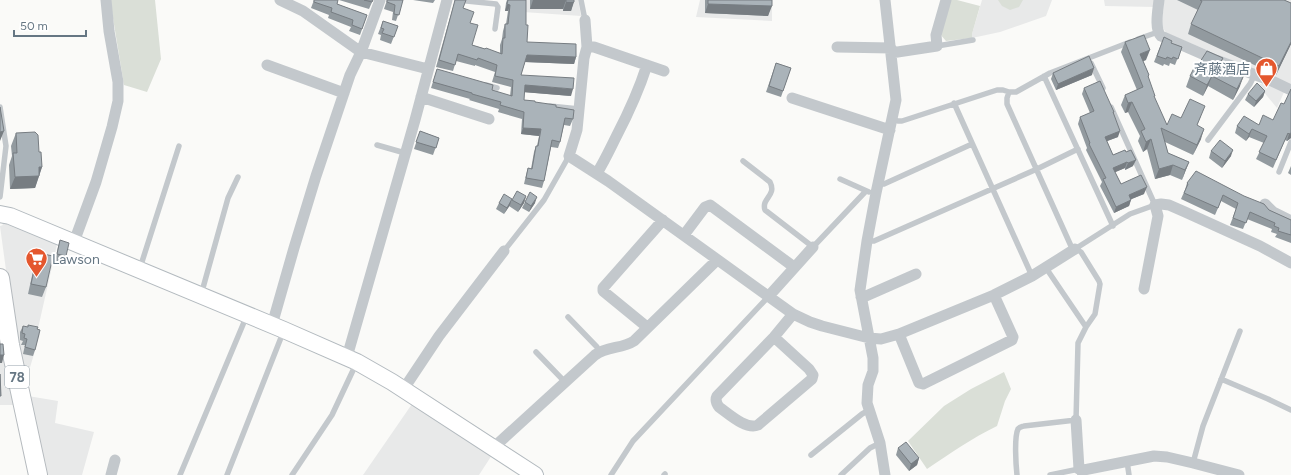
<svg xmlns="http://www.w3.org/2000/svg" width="1291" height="475" viewBox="0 0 1291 475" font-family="Figtree,'Noto Sans JP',sans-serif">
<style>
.built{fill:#e8e9e9}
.green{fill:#dadfd7}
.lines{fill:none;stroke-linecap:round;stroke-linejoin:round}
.secondary-casing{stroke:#b3babf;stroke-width:18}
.primary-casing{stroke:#b5babe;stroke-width:20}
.lane{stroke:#c3c8cc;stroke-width:5.5}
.street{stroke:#c3c8cc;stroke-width:11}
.secondary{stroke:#fff;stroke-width:16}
.primary{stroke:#fff;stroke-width:18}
.wall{fill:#929a9f}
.shaded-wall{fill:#777d82}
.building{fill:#aab3b9;stroke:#777d82}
.labels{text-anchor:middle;stroke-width:4;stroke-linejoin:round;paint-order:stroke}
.shield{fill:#fff;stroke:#939fa8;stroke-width:1}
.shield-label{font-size:13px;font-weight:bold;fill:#657683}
.poi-label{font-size:14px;fill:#657683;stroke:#fff;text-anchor:end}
</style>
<rect width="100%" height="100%" fill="#fafaf8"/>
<!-- built -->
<path class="built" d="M524 0H578L581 16 523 12Z
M700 0H772V21L696 17Z
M982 0H1052L1046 16 1000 32 972 38V34Z
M1104 0H1155V7L1105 6Z
M1164 0H1291V85L1166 33 1162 26Z
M1265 82 1285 90 1277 108 1258 85Z
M6 222 58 240 37 333 40 334 28 374H23L14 329 0 226 3 225 2 223Z
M0 351H4L17 405H0Z
M28 396 58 401 55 423 94 432 82 475H45Z
M412 404 492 455 479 475H363Z"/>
<!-- green -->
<path class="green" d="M110 0H155L161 59 147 92 124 85Z
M949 0H957L980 6 972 34V38L946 41 940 34Z
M998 0H1023L1019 7 1010 10 1002 6Z
M1004 372 1011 389 1005 401 997 426C972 438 951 453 927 469L908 441 944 406 971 389Z"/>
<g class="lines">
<defs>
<path id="secondary" d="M0 214 10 216 284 330 357 362 392 382 535 475"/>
<path id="primary" d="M0 278 10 345 38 475"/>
</defs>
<!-- secondary casing -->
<use href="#secondary" class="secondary-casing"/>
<!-- primary casing -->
<use href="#primary" class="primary-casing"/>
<!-- lane -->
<path class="lane" d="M457 0 496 4 498 7 495 29
M581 0 585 20
M1138 39 1158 32
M937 46 973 40
M1091 63 1103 88
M1044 76 1113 226
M486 85 497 88
M1009 92 1007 98V104L1071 246 1081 252 1099 281 1100 284 1095 314 1086 327 1078 343 1076 420 1024 426C1021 427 1020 427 1018 429 1014 437 1016 466 1017 475
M954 103 1032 276
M550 106 579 109
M0 107 6 146 0 197
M893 119 898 121H902L997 90H1003L1009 92H1016L1050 73 1130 42
M1208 140 1250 84 1254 76
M377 145 405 153
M743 161 770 182C777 196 761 198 765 210L813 247 866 191
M1279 172 1291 142
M840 179 869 192
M878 184H884L972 144
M867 241H874L1037 169 1078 149
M1075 249 1130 214 1155 205 1111 107
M504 251 544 200 569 156
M140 268 179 146
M1046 268 1086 327
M201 295 228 198 238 177
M568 317 597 347 599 352
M536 352 565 382
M1221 379 1268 399 1291 410
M811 455 862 414 869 410
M1127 461 1129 475
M1193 463 1203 426 1240 331
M180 475 247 315
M227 475 284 330
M292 475 332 415 356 364
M611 475 633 441 768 297
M664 475 665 474
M841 475 870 448 880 443
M1050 475 1079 469 1080 475"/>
<!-- street -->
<path class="street" d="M280 0 303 11 361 52 428 69
M885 0 896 100 876 193 867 241 860 290 873 358V371L868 385 867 403 880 443 885 475
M1159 0C1158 10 1154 29 1161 36L1216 60 1274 82 1291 90
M585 20 587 47 584 58 577 130 569 156 608 181 793 314 810 322 822 326 869 338 881 339 899 334 994 295 1032 276 1075 249
M587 47H594L664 71
M837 47 891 48
M891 53 937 46 936 35 946 0
M267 65 344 93
M421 97 489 119
M792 98 890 130
M597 173C604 162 610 149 616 137 628 114 639 90 647 65
M1265 204 1273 212 1291 221
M684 235 705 207 710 205 794 267
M74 242 96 182 112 127 118 101V82L109 31 106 0
M1144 289 1158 216 1155 205 1161 204 1169 205 1185 212 1260 246 1291 263
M768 297 813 247
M861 297 866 296 916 274
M272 325 294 248 316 176 350 75 361 52 380 0
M647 327 603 291V288L663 220
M899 334 919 383 923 384 1012 340 1013 337 994 295
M774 337 809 369 813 375 812 379 758 425C746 430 729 414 719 407 716 403 715 400 717 396L774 337 793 314
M347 357 415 120 447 0
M403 390 439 336 504 251
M1076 420 1079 469 1084 470 1154 456 1167 457 1193 463 1239 475
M493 448 595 355C607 346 622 349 634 341L717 260
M111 475 115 460"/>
<!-- secondary -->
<use href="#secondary" class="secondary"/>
<!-- primary -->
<use href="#primary" class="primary"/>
</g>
<!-- wall -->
<path class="wall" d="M314 0 337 4 367 15 360 35 349 31 351 27 328 18 329 15 311 8Z
M339 0H373L369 9Z
M387 0H403L396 21 392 20 393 12 384 9Z
M413 0H435L433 3Z
M455 0 463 8 470 23 472 45 500 53V45L502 39 503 31 505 24H506L508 11H505L506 3 507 0H526V25L527 42 576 57 574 64 525 62 521 75 571 96 524 92V100L556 107 573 119 570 126 564 125 560 142 558 148 551 147 544 181 542 188 524 184 526 175 528 168 531 169 534 152 536 146H537L539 136 521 134 522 119 498 112 499 109 469 100 470 99 431 88 437 69 492 90 510 96 511 87 492 82 495 72 475 65V66L456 61 453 71 436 67Z
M530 0H574L571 11H563V9H530Z
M705 0H772L768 16 705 13Z
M1177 0H1284L1291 3V44L1276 75 1188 34 1191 24 1198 10Z
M383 21 398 26 391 44 380 40 381 35 378 34Z
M1164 37 1171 43 1182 47 1175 65 1170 63 1169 66 1164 64 1163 66 1154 62Z
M1125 42 1146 60 1143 61 1149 75 1148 78 1154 98 1167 125 1181 118 1201 116 1197 125 1201 139 1193 155 1165 142 1168 153 1189 162 1182 180 1170 175 1155 179 1147 149 1143 152 1138 141 1140 136 1128 112 1125 113 1121 105 1125 95 1137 90 1121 52Z
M1223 58 1221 63 1240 86 1233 100 1208 86 1203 96 1186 87 1190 76 1198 65Z
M776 63 791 68 781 97 766 92Z
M1053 73 1092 75 1056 90 1051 79Z
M1084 88 1114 112 1113 113 1118 137 1107 141 1113 155 1125 150 1133 166 1125 170V168L1115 172 1121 184 1144 194 1131 199 1129 206 1114 213 1100 186 1102 182 1086 150 1087 148 1078 124 1080 117 1090 113 1082 94Z
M1291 89V138L1287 141 1285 140 1273 168 1256 159 1264 143 1249 137 1246 141 1235 133 1237 126 1259 125 1273 120 1284 104Z
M1265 91 1263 97 1254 107 1245 100 1248 94Z
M420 131 439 138 433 155 414 149Z
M16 133 39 152 42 167 35 188 10 189 9 165 12 156 11 146Z
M1211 151 1231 156 1222 168 1209 158Z
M1291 166V175L1288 173Z
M1187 183 1269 210 1291 220V243L1275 237 1277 234 1271 232 1272 229 1247 219 1243 229 1230 225 1236 209 1221 201 1215 215 1181 199 1185 190Z
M526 196 524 203 518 212 509 206 512 200Z
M512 199 510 205 504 214 496 209 499 203Z
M525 202 535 203 529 212 522 208Z
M60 240 66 256 64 263 55 261 58 247Z
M38 253 46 287 42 297 28 294 35 262Z
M23 326 35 350 33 356 23 354 25 345H21L23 341 20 340V332Z
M898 448 919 458 917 465 909 471 896 455Z"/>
<!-- shaded-wall -->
<path class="shaded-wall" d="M533 0H566L563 9H530Z
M566 2H574L571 11H563Z
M507 4 510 5 508 11H505Z
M708 4 772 6 768 16 705 13Z
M1291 42V44L1276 75 1279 66Z
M1150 50 1146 60 1136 64 1140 54Z
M527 55 576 57 574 64 525 62Z
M1094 68 1092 75 1056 90 1058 84Z
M1244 75 1240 86 1233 100 1237 89Z
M1212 76 1208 86 1203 96 1207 85Z
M525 85 573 89 571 96 522 92Z
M1265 91 1263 97 1254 107 1256 101Z
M1132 102 1128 112 1125 113 1128 103Z
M523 128 541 129 539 136 521 134Z
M1204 129 1201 139 1193 155 1197 145Z
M1252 129 1249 137 1246 141 1249 134Z
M4 131 0 141V132Z
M1120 131 1118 137 1102 143 1105 137Z
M1291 133V138L1287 141 1289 134Z
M1151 139 1147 149 1143 152 1146 142Z
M1233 150 1231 156 1222 168 1225 161Z
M1136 160 1133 166 1125 170 1128 163Z
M1127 162 1125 168 1111 174 1113 168Z
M1189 162 1185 172 1182 180 1185 170Z
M1173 165 1170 175 1155 179 1159 169Z
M39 167H42L35 188 10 189 15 177Z
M1147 187 1144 194 1127 201 1129 195Z
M526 196 524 203 518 212 521 205Z
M537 197 535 203 529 212 531 206Z
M512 199 510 205 504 214 507 208Z
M1131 200 1129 206 1114 213 1116 207Z
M0 355H4L2 363H0Z
M919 458 917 465 909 471 911 464Z"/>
<!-- building -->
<path class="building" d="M314 0H338L337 4 367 15 362 29 352 25 353 20 331 12 332 8 314 2Z
M364 0H373L372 2Z
M387 0H403L399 15 394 14 395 5 387 2Z
M455 0H466L463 8 474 12 470 23 478 25 472 45 485 49 486 48 502 54 503 38H505V24H508L510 5 507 4 508 0H526V25H528L527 42 576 44V57L527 55 521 75 574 78 573 89 525 85 524 100 535 101V102L556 105V107L574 110 573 119 565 118 560 142 552 140 544 181 526 178 528 168 532 169 536 146H538L541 129 523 128 524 112 500 105 501 102 472 94V93L433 82 437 69 493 85 492 90 512 96 513 80 495 76 497 65 478 58 477 60 458 54 455 65 439 60Z
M566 0H574V2H566Z
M708 0H772V6L708 4Z
M1200 0H1284L1291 3V42L1279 66 1191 24 1202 1Z
M383 21 398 26 394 37 382 33 384 29 381 28Z
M1144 35 1150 50 1140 54 1149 75 1148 76 1155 96H1154L1167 125 1172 114 1181 118 1190 99 1205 106 1197 125 1204 129 1197 145 1161 128 1168 153 1189 162 1185 170 1173 165 1159 169 1151 139 1146 142 1141 131 1145 129 1132 102 1128 103 1125 95 1143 87 1125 42Z
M1164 37 1172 41 1171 43 1182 47 1178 59 1173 57 1172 59 1167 57 1166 59 1157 56Z
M1207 51 1223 58 1220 63 1244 75 1237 89 1212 76 1207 85 1190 76 1196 64 1198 65Z
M1089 56 1094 68 1058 84 1053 73Z
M776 63 791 68 783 91 769 86Z
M1100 81 1114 112H1113L1120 131 1105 137 1113 155 1125 150 1126 152 1131 150 1136 160 1128 163 1127 162 1113 168 1121 184 1141 175 1147 187 1129 195 1131 200 1116 207 1103 179 1106 178 1089 144 1090 143 1080 117 1094 111 1084 88Z
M1257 83 1265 91 1256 101 1248 94Z
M1291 89V133L1289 134 1288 133 1276 160 1259 152 1267 136 1252 129 1249 134 1237 126 1244 116 1259 125 1263 115 1273 120 1281 103 1284 104Z
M0 107 4 131 0 132Z
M420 131 439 138 436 148 416 142Z
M35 132 38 135 39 152H41L42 167H39V176L15 177 13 153H17L16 133Z
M1220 140 1233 150 1225 161 1211 151Z
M1196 171 1244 196 1264 204 1269 210 1291 220V235L1278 231 1279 228 1274 226 1275 223 1250 212 1246 223 1233 218 1238 203 1223 195 1218 208 1184 193 1188 184 1187 183Z
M517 191 526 196 521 205 512 200Z
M530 192 537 197 531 206 525 202Z
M504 194 512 199 507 208 499 203Z
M60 240 69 243 66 256 57 254Z
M38 253 53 256 46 287 31 284Z
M28 325 38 327 37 329 40 330 35 350 25 347 27 339 24 338 25 334 22 333 23 326 28 327Z
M0 344H3L4 355H0Z
M0 374 1 396H0Z
M906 442 919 458 911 464 898 448Z"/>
<!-- icons -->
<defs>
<symbol id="shop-pin" viewBox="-11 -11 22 30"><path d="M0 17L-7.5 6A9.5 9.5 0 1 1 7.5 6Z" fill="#e4572e" stroke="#fff"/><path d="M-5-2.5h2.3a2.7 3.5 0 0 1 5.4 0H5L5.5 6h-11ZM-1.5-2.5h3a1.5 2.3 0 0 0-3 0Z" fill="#fff"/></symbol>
<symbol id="supermarket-pin" viewBox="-11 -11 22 30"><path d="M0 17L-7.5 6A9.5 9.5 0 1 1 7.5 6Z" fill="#e4572e" stroke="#fff"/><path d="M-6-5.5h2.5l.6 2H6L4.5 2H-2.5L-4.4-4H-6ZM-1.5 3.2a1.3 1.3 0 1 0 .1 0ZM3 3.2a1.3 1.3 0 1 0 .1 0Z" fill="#fff"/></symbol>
</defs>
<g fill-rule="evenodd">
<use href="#shop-pin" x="1254" y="56" width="25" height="34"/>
<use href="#supermarket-pin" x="24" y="246" width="25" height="34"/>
</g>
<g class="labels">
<!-- shield labels -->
<rect class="shield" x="5" y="366" width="24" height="22" rx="3"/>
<g class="shield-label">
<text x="17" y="382">78</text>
</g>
<!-- poi labels -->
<g class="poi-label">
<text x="1250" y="74">斉藤酒店</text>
<text x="52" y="264" text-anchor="start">Lawson</text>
</g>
</g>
<!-- scale -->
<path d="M14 30v6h72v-6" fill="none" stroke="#657683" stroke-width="2"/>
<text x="20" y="30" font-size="12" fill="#657683" stroke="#ffffff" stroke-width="3" paint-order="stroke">50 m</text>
</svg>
